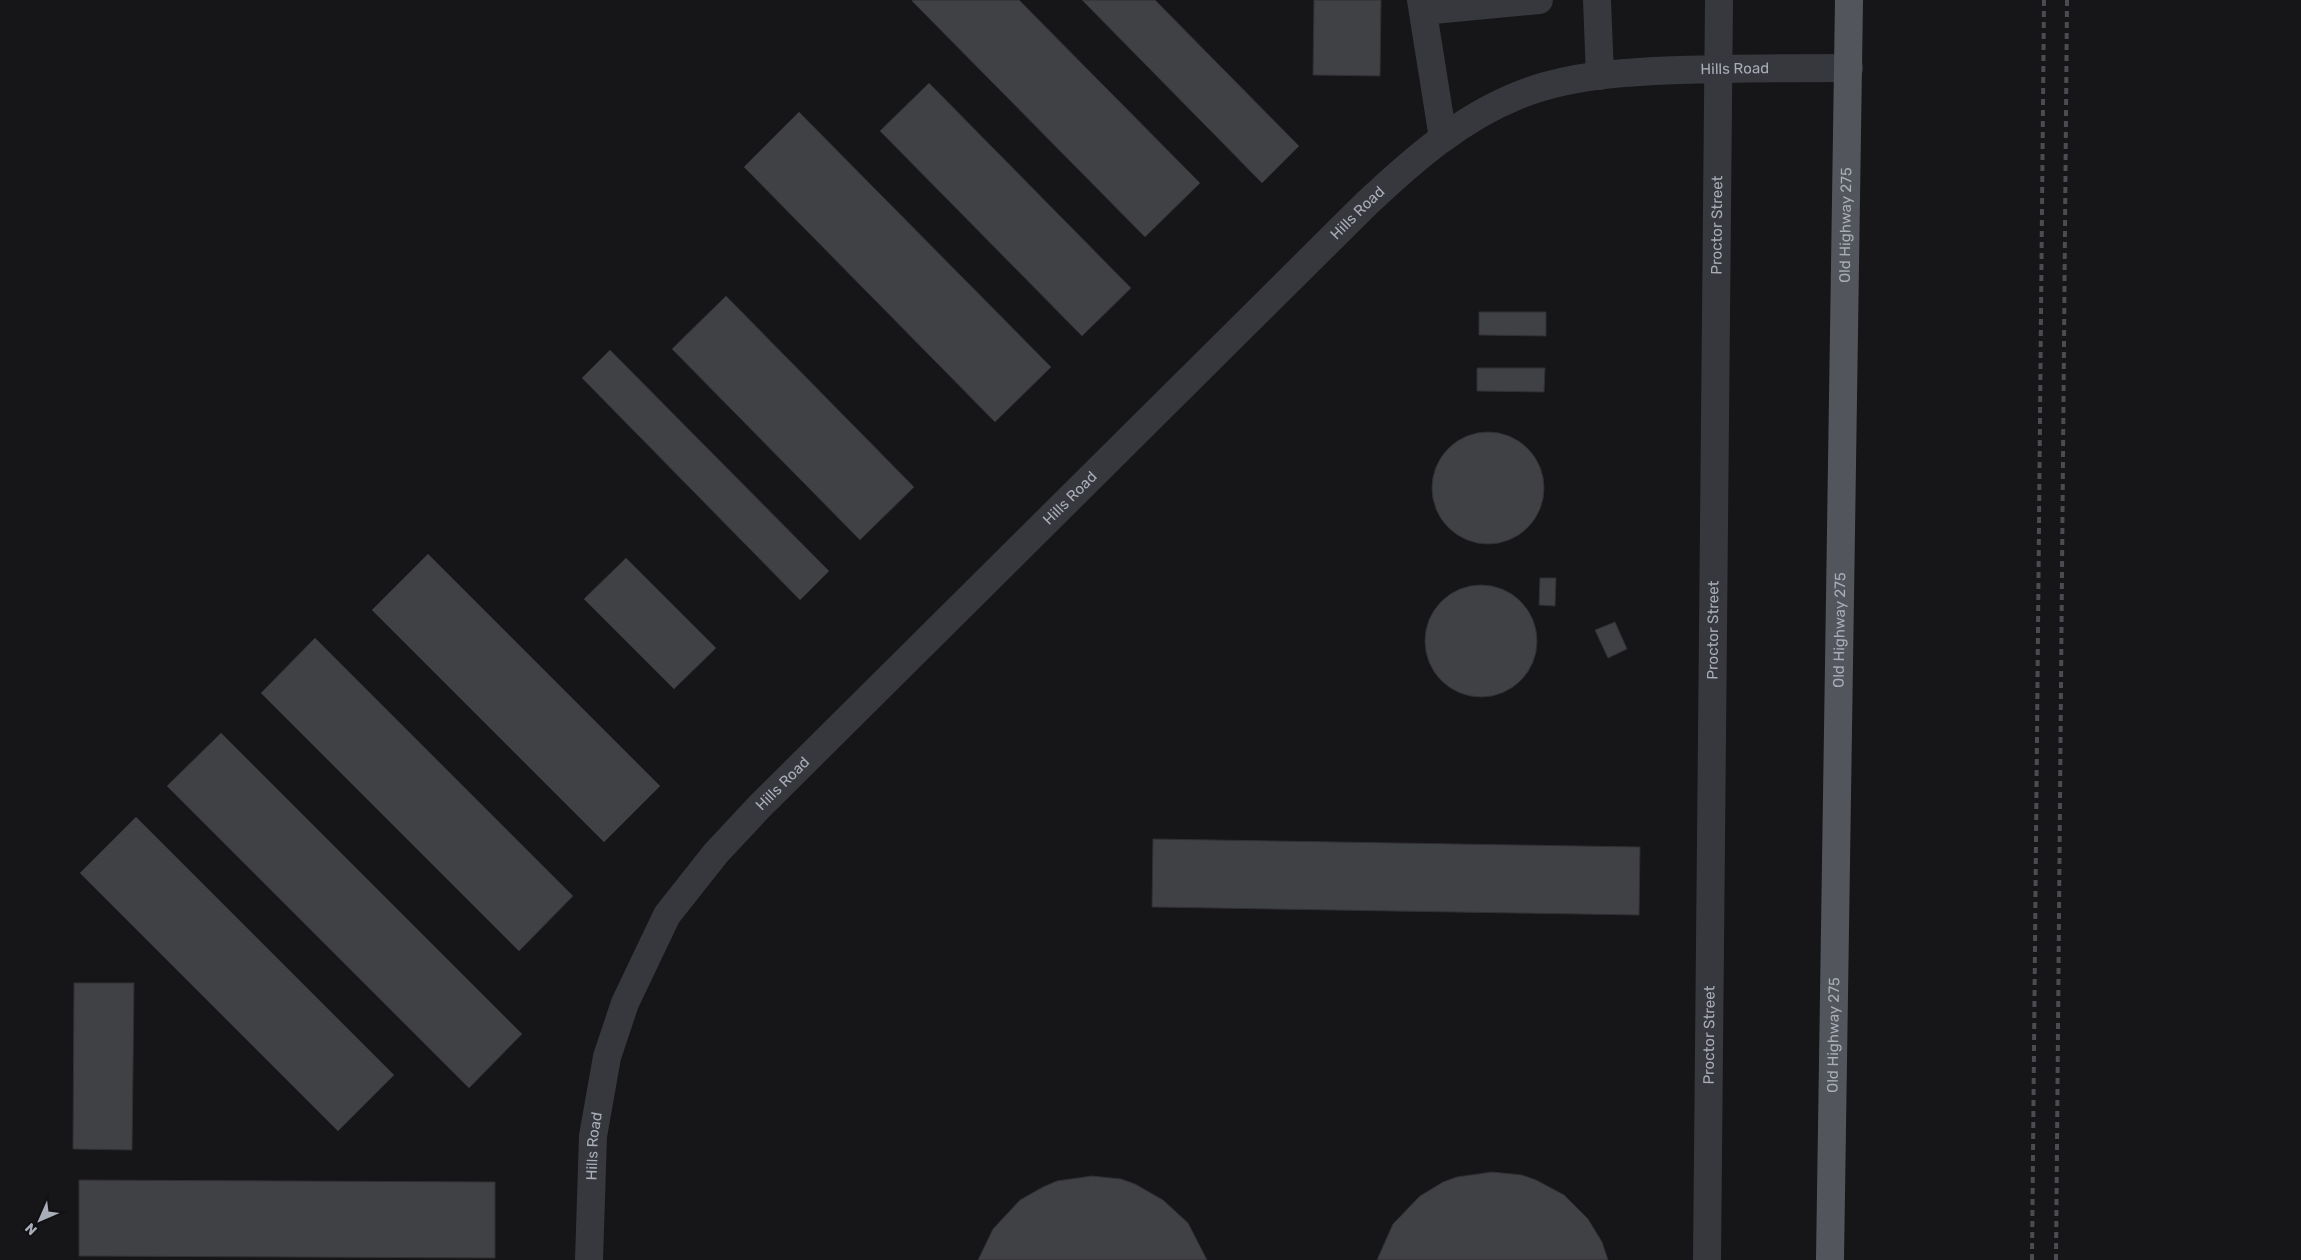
<svg xmlns="http://www.w3.org/2000/svg" width="2301" height="1260" viewBox="0 0 2301 1260" font-family="Rubik,sans-serif">
<style>
.building{fill:#404145;stroke:#303034}
.lines{fill:none;stroke-linecap:round;stroke-linejoin:round}
.minor{stroke:#37383d;stroke-width:28}
.major{stroke:#53555c;stroke-width:28}
.rail{stroke:#4a4c52;stroke-width:4;stroke-dasharray:6 5;stroke-linecap:butt}
.labels{text-anchor:middle;stroke-width:5;stroke-linejoin:round;paint-order:stroke}
.street-label{font-size:15px;fill:#a8adb8;stroke:#111113}
</style>
<rect width="100%" height="100%" fill="#161618"/>
<!-- building -->
<path class="building" d="M913 0H1019L1200 183 1145 237 912 1Z
M1082 0H1155L1299 146 1262 183Z
M1314 0H1381L1380 76 1313 75Z
M929 83 1131 288 1082 336 880 131Z
M799 112 1051 367 995 422 744 167Z
M726 296 914 487 860 540 672 349Z
M1479 312H1546V336L1479 335Z
M610 350 829 571 800 600 582 378Z
M1477 368H1545L1544 392 1477 391Z
M1432 488a56 56 0 1 1 112 0a56 56 0 1 1-112 0Z
M428 554 660 786 604 842 372 610Z
M626 558 716 648 674 689 584 599Z
M1540 578H1556L1555 606 1539 605Z
M1425 641a56 56 0 1 1 112 0a56 56 0 1 1-112 0Z
M1615 622 1627 649 1608 658 1595 630Z
M315 638 573 896 519 951 261 693Z
M221 733 522 1034 469 1088 167 786Z
M136 817 394 1075 338 1131 80 873Z
M1153 839 1640 847 1639 915 1152 907Z
M74 983H134L132 1150 73 1149Z
M1492 1172 1522 1175 1536 1180 1564 1195 1588 1219 1602 1242 1608 1260H1377L1393 1224 1420 1196 1443 1182 1457 1177Z
M1092 1176 1121 1179 1135 1184 1163 1200 1188 1223 1207 1260H978L993 1229 1020 1200 1043 1187 1057 1181Z
M79 1180 495 1182V1258L79 1256Z"/>
<g class="lines">
<!-- minor -->
<g class="minor">
<path d="M1421 0 1443 138"/>
<path d="M1597 0 1600 76"/>
<path d="M1423 11 1539 0"/>
<path id="s1" d="M589 1260 593 1136 607 1057 625 1003 667 915 716 853 759 807 1366 204C1412 161 1459 119 1519 95 1568 75 1626 72 1679 70 1735 68 1792 68 1849 68"/>
<path id="s2" d="M1707 1260 1719 0"/>
</g>
<!-- major -->
<path class="major" id="s3" d="M1830 1260 1849 0"/>
<!-- rail -->
<path class="rail" d="M2032 1260 2044 0
M2056 1260 2067 0"/>
</g>
<g class="labels">
<!-- street labels -->
<g class="street-label">
<text dy="5" stroke="none"><textPath href="#s1" startOffset="1764">Hills Road</textPath></text>
<text dy="5" stroke="none"><textPath href="#s1" startOffset="1344">Hills Road</textPath></text>
<text dy="5" stroke="none"><textPath href="#s2" startOffset="1035">Proctor Street</textPath></text>
<text dy="5" stroke="none"><textPath href="#s3" startOffset="1035">Old Highway 275</textPath></text>
<text dy="5" stroke="none"><textPath href="#s1" startOffset="939">Hills Road</textPath></text>
<text dy="5" stroke="none"><textPath href="#s2" startOffset="630">Proctor Street</textPath></text>
<text dy="5" stroke="none"><textPath href="#s3" startOffset="630">Old Highway 275</textPath></text>
<text dy="5" stroke="none"><textPath href="#s1" startOffset="534">Hills Road</textPath></text>
<text dy="5" stroke="none"><textPath href="#s2" startOffset="225">Proctor Street</textPath></text>
<text dy="5" stroke="none"><textPath href="#s3" startOffset="225">Old Highway 275</textPath></text>
<text dy="5" stroke="none"><textPath href="#s1" startOffset="114">Hills Road</textPath></text>
</g>
</g>
<!-- north arrow -->
<g transform="translate(40 1220) rotate(225)" stroke="#111113" stroke-width="4" paint-order="stroke">
<path d="M0-4L9 19L0 12L-9 19Z" fill="#a8adb8"/>
<text y="-8" font-size="14" font-weight="bold" text-anchor="middle" fill="#a8adb8">N</text>
</g>
</svg>
